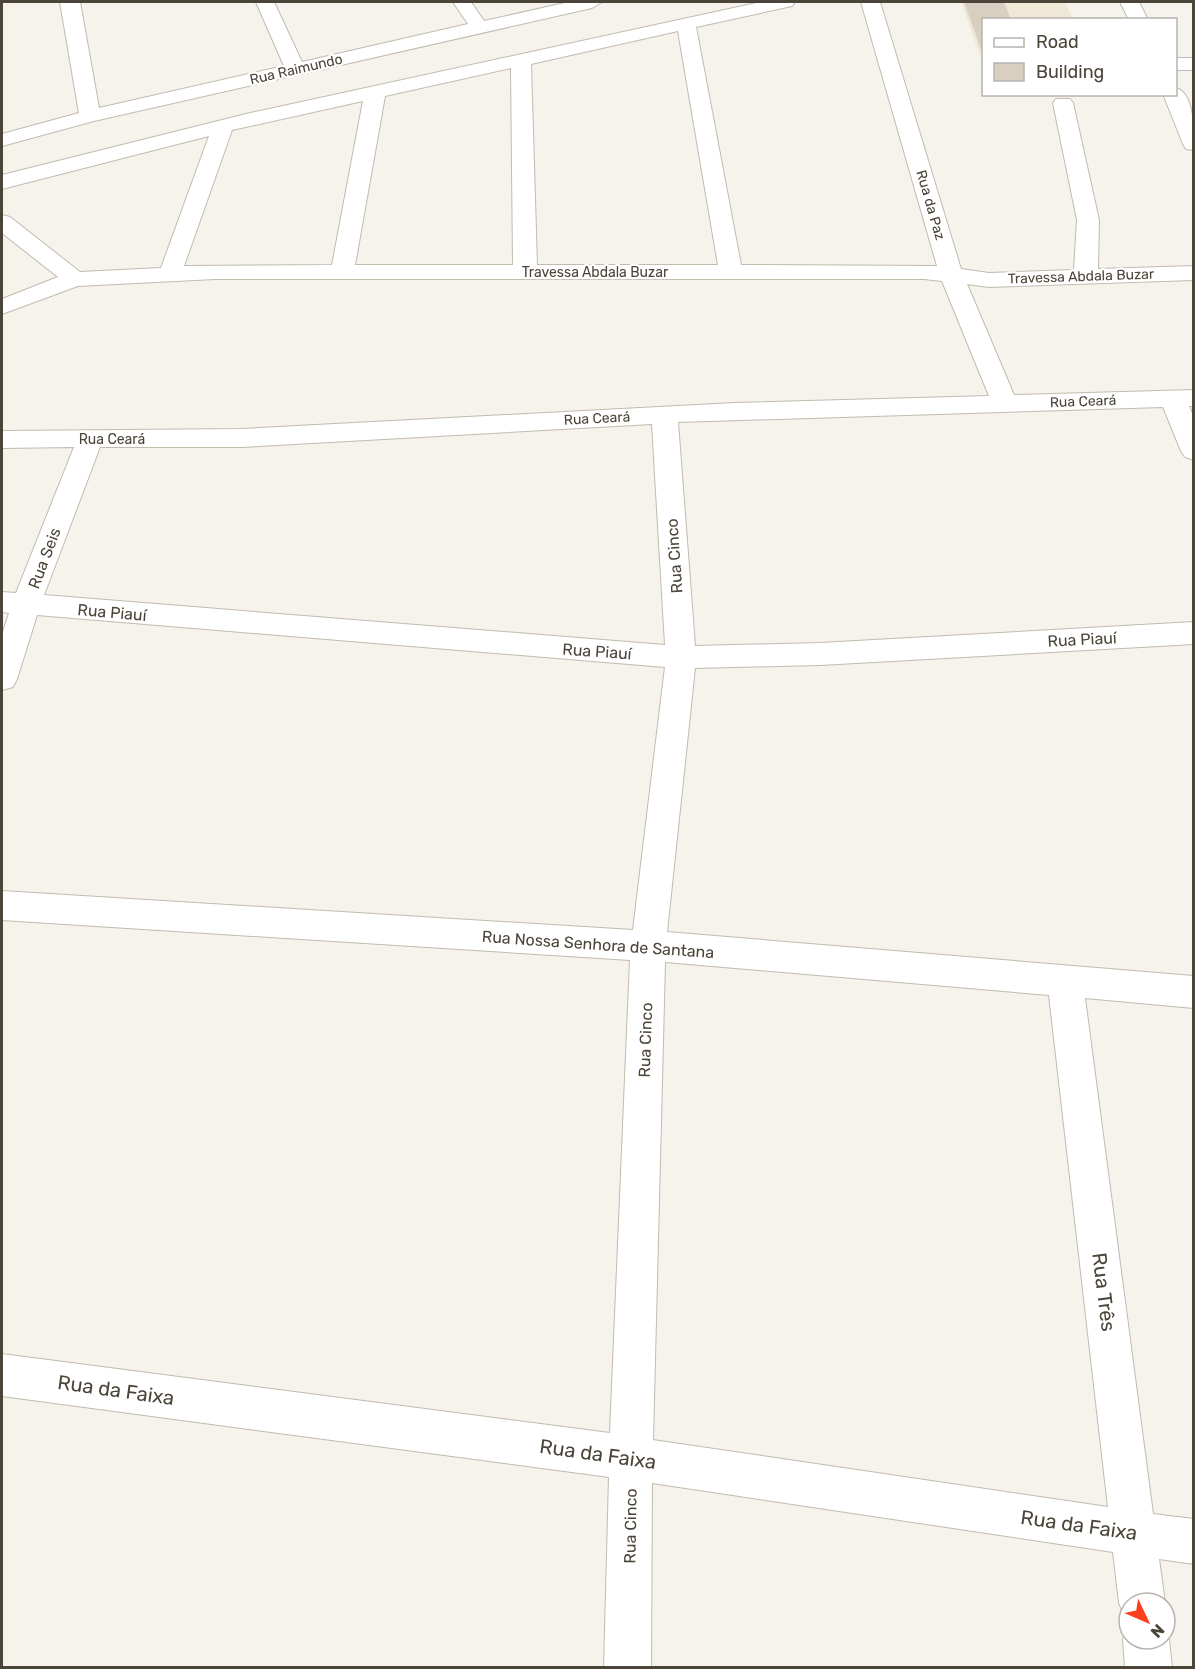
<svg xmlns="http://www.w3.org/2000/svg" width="1195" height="1669" viewBox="0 0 1195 1669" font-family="Rubik,sans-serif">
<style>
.education{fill:#efe8d6}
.building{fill:#d8cfc1}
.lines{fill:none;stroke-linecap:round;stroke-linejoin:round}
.street-casing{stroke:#c2bbae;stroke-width:2}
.street{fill:#fff;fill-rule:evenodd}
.labels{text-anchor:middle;stroke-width:4.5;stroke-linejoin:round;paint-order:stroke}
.far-street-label{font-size:14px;fill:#4b4439;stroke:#fff}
.street-label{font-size:16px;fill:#4b4439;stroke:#fff}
.near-street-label{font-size:20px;fill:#4b4439;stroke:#fff}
</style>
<rect width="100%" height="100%" fill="#f6f3ec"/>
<!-- education -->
<path class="education" d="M961 2H1065L1073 19 984 20 983 64Z"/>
<!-- building -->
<path class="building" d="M964 2H1004L1011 20H984V58Z"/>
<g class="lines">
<defs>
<path id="street" d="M60 2H80L99 108 284 66 256 2H274L302 62 468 24 453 2H471L484 21 569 2H602L592 8 94 121 2 146V134L79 113Z
M761 2H795L792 6 696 27 741 265 937 266 861 2H880L961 269 989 273 1074 270 1077 220 1053 103 1056 99H1070L1073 103 1099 220 1098 269 1194 266V280L989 287 967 284 1014 395 1194 390V406H1189L1194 418V460L1185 457 1181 451 1163 407 678 422 695 646 820 643 1194 622V644L820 665 695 668 667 932 1194 976V1008L1085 998 1153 1514 1194 1519V1564L1159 1559 1165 1603H1129V1621L1126 1619 1119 1603 1113 1552 652 1483 651 1668H604L609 1477 2 1396V1354L610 1433 630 960 2 920V891L633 930 665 667 37 615 17 679 13 687 2 690V635L9 613 2 612V592L16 593 74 447 2 448V431L242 429 734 403 989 396 942 281 924 279H215L78 286 2 314V299L58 277 2 233V215L10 217 80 272 161 268 209 136 2 189V175L246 114ZM678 31 718 265H537L531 64ZM511 68 513 265H355L385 96ZM363 101 332 265 184 266 232 130ZM652 424 665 645 44 595 100 447H242ZM665 962 1049 995 1108 1507 653 1440Z
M1120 2H1139L1148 20H1129Z
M1176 58H1194V70H1176Z
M1176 88C1195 93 1194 135 1194 150L1186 149 1183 144 1163 94H1176Z
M1129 1624V1639H1165V1629L1169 1639 1172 1668H1125L1123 1639Z"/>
</defs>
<!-- street casing -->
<use href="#street" class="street-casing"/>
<!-- street -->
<use href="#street" class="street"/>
</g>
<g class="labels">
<!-- far-street labels -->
<g class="far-street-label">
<text transform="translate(296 69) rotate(-13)" y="5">Rua Raimundo</text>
<text transform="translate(931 205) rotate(74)" y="5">Rua da Paz</text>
<text x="595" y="277">Travessa Abdala Buzar</text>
<text transform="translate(1081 276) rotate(-2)" y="5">Travessa Abdala Buzar</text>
<text transform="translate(1083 401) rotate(-2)" y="5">Rua Ceará</text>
<text transform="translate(597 418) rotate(-3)" y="5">Rua Ceará</text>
<text x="112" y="444">Rua Ceará</text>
</g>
<!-- street labels -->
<g class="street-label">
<text transform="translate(674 556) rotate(-94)" y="6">Rua Cinco</text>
<text transform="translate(44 558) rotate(-69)" y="6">Rua Seis</text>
<text transform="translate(112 612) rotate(5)" y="6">Rua Piauí</text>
<text transform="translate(1082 639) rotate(-3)" y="6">Rua Piauí</text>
<text transform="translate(597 651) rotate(4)" y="6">Rua Piauí</text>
<text transform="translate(598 944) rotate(4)" y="6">Rua Nossa Senhora de Santana</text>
<text transform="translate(645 1040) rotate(-88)" y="6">Rua Cinco</text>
<text transform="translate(630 1526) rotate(-89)" y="6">Rua Cinco</text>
</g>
<!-- near-street labels -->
<g class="near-street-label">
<text transform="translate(1104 1292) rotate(83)" y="7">Rua Três</text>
<text transform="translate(116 1390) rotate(8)" y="7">Rua da Faixa</text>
<text transform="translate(598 1454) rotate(8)" y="7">Rua da Faixa</text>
<text transform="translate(1079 1525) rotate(8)" y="7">Rua da Faixa</text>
</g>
</g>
<!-- border -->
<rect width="1195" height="1669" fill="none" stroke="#4b4439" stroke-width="6"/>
<!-- legend -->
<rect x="982" y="18" width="195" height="78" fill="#ffffff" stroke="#b7b4b0" stroke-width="1.5"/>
<rect x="994" y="38" width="30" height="9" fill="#ffffff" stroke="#b7b4b0" stroke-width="1.5"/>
<text x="1036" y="48" font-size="18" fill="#4b4439">Road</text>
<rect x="994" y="63" width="30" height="18" fill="#d8cfc1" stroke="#b7b4b0" stroke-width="1.5"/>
<text x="1036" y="78" font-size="18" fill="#4b4439">Building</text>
<!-- north arrow -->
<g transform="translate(1147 1621) rotate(134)"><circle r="28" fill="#ffffff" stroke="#b7b4b0" stroke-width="1.5"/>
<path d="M0-4.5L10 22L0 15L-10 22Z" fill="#fc3f1d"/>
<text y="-9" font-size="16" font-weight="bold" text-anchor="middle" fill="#4b4439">N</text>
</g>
</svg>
